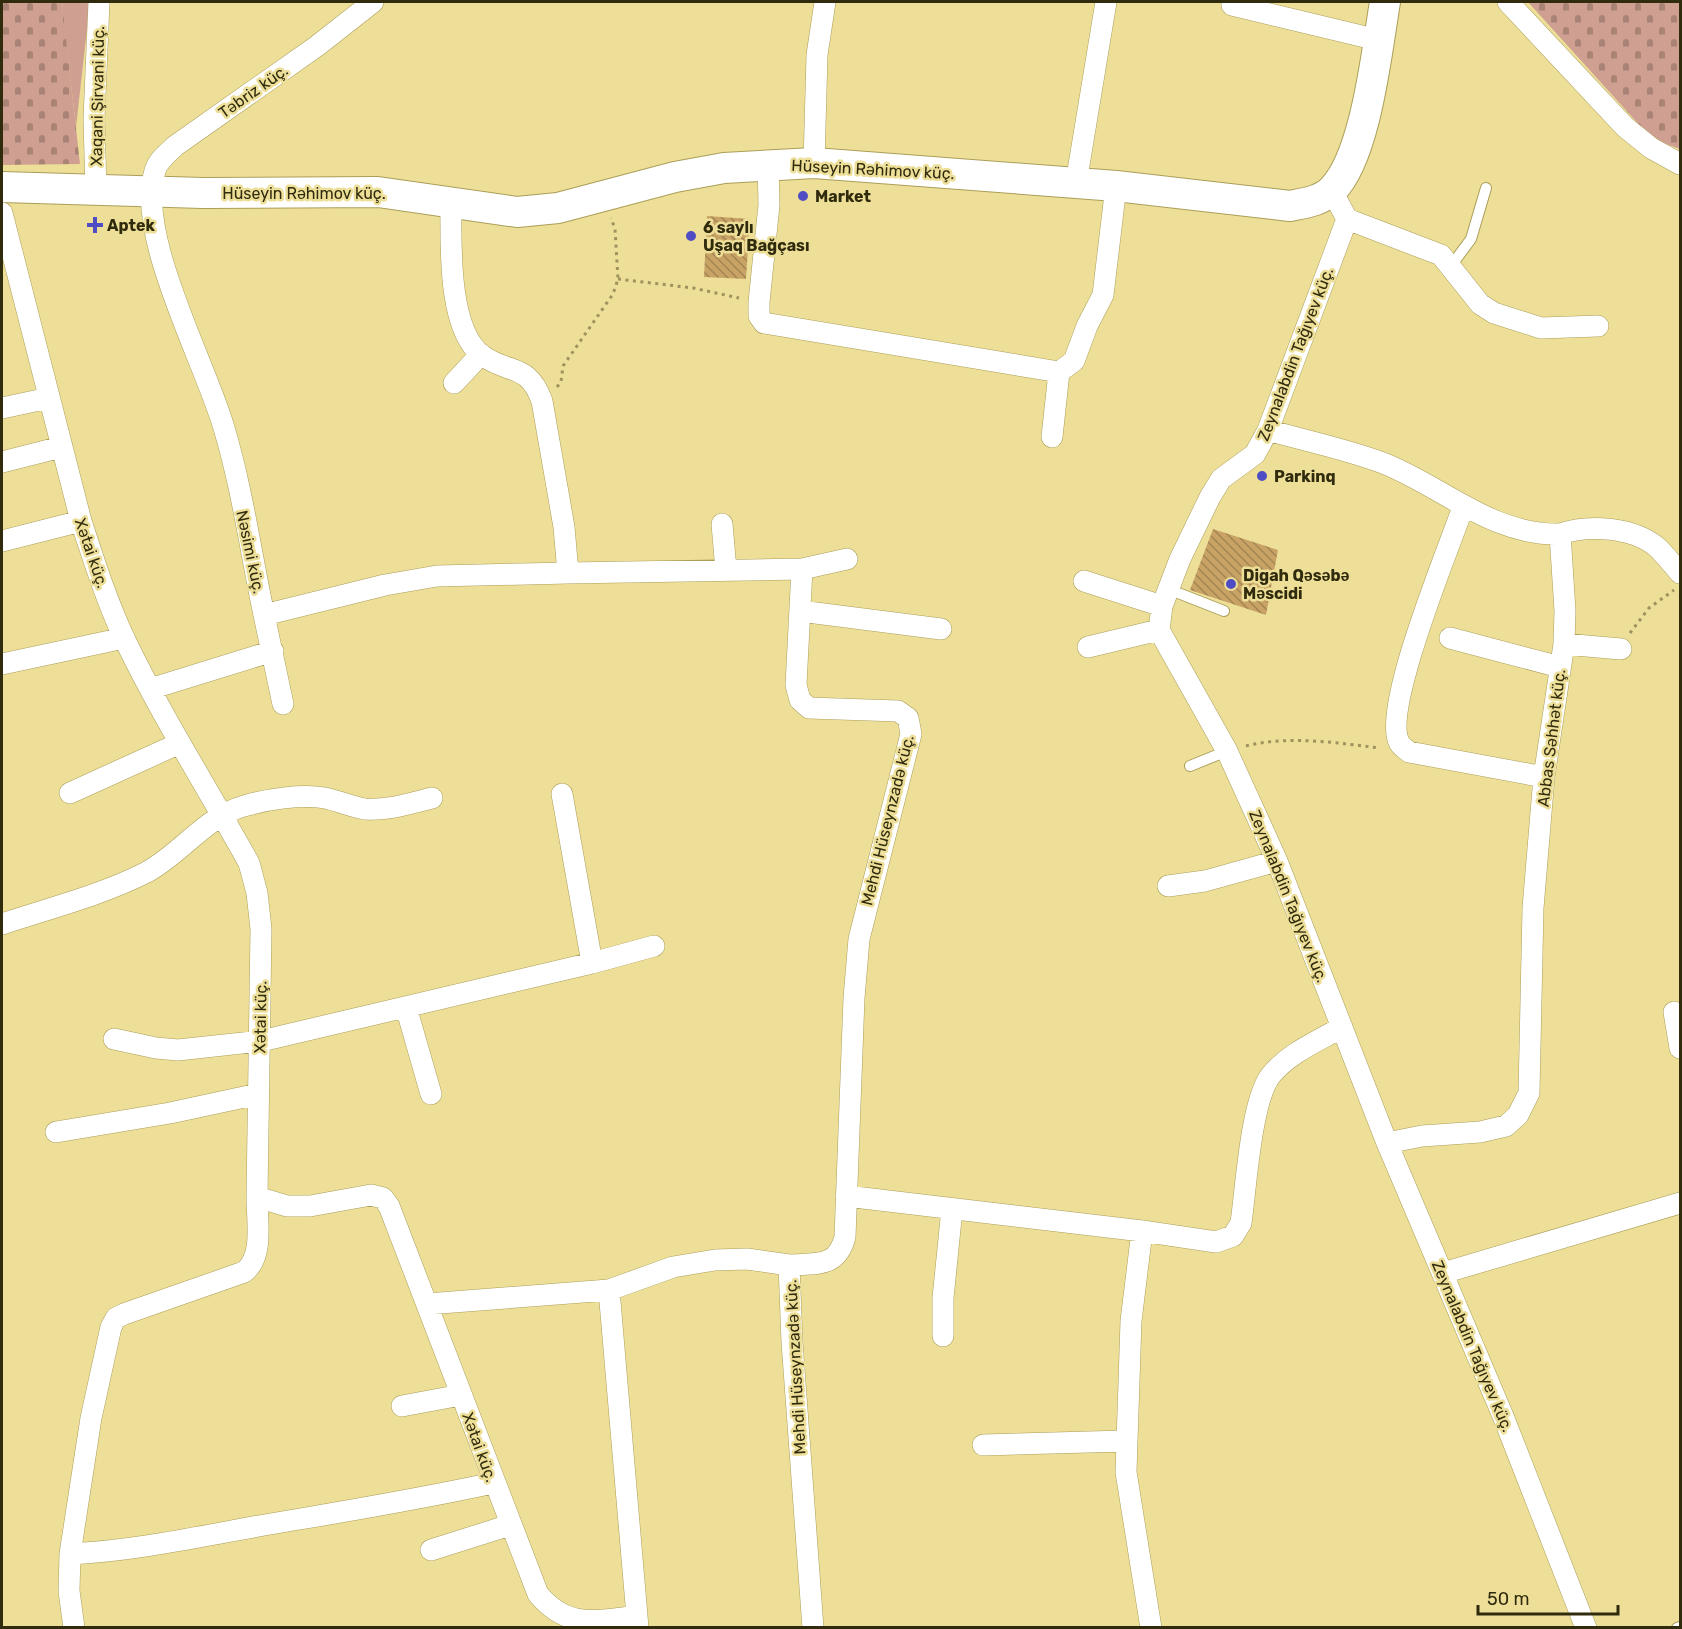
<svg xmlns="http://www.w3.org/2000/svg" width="1682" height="1629" viewBox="0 0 1682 1629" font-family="Rubik,sans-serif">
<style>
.green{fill:#cfa091}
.cemetery{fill:url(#cemetery-stones)}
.building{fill:url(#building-back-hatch)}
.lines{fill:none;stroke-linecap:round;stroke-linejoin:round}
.lane-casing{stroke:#ab9e59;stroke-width:12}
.street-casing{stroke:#ab9e59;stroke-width:22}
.secondary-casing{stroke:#ab9e59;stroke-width:32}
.path{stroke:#9e935e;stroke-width:3;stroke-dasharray:3 4.5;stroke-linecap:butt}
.lane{stroke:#fff;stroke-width:10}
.street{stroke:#fff;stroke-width:21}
.secondary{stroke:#fff;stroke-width:30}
.poi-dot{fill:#4f4dc3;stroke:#eddf98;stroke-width:2}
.labels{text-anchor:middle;stroke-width:5;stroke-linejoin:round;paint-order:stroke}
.street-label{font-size:16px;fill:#312b0e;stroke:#eddf98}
.poi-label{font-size:16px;font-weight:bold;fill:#312b0e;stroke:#eddf98;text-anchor:start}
</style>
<defs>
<pattern id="cemetery-stones" width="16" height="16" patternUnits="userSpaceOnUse" patternTransform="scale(1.5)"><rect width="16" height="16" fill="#cfa091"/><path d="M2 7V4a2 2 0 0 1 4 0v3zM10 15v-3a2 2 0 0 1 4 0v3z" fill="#a98375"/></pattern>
<pattern id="building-back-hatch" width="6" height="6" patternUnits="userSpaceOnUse" patternTransform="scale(1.5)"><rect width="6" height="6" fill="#c9a366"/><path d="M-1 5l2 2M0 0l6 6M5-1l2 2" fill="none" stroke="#a48552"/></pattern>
</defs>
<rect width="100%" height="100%" fill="#eddf98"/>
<!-- green -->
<path class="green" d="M62 2H90L76 127 63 16Z"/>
<!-- cemetery -->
<path class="cemetery" d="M2 2H62L80 164 2 165Z
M1528 2H1680V149L1652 139Z"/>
<!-- building -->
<path class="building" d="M707 216 750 219 746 279 704 277Z
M1213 529 1278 550 1266 615 1190 590Z"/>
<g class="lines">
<defs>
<path id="lane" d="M1451 266 1471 239 1486 188
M1168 589 1224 611
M1190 766 1227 751
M1677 1628 1680 1627"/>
<path id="street" d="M373 2 317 46 175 146C167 154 158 160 155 171 135 235 205 362 224 428 242 488 251 553 264 615L385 585 437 576 568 573
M1508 2 1625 127 1651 148 1680 164
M1232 5 1378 40
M814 163 817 55 825 2
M768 164 769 205 759 302V316L764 323 1059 372 1074 361 1087 326 1103 295 1116 186
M1076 183 1106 2
M96 191 94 119 99 2
M1332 191 1347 219 1268 430 1255 454 1221 479 1210 497 1180 559 1162 606 1159 630 1227 751 1277 861 1387 1143 1503 1416 1586 1628
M451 202C451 242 447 331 483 356 511 375 528 363 542 401L564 527 568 573 802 569 796 685 800 700 809 708 898 711 908 718 911 734 859 939 854 998 845 1237C837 1268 817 1263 789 1265L792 1342 813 1628
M2 213 81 521C94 561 107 602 125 640 162 717 208 789 249 863L257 893 261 929 257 1197 287 1206H310L371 1195 383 1198 389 1206 538 1594C567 1629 595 1621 637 1616L638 1628
M1347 219 1441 255 1480 304 1494 313 1541 328 1598 326
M454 383 481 354
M2 408 49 398
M1268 430C1306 441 1346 449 1383 463 1442 486 1492 536 1560 534L1565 611 1564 644 1544 777 1533 908 1529 1093 1518 1115 1506 1126 1480 1132 1422 1136 1387 1143
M1052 437 1059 372
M2 462 61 447
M1463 507C1449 548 1382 708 1399 742 1400 746 1406 749 1409 752L1544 777
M722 524 726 570
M1560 534C1589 524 1634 527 1658 548 1666 556 1673 565 1680 573
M2 541 81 521
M802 569 847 559
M1084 581 1162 606
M800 611 941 629
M264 615 283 704
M1450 638 1560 667
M1564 644 1621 649
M1088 647 1159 630
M2 664 124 638
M150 689 273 651
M70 793 180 743
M1168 886 1205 881 1277 861
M2 924C50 908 102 895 147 872 182 853 205 817 244 806 268 799 301 794 325 798 339 801 352 807 365 809 387 811 411 803 432 798
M592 963 654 946
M406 1007 431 1094
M1674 1012 1680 1048
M114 1039 156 1048 178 1050 261 1041 592 963 562 794
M56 1132 170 1113 258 1094
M846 1196 1142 1231
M1443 1273 1680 1203
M609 1290 637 1616
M427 1304 609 1290 673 1267 715 1260 747 1259 789 1265
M943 1336V1298L952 1209
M402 1406 461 1395
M983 1445 1125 1441
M431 1550 510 1525
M70 1554C148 1550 223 1531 300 1519 365 1508 429 1497 493 1483
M74 1628 69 1591 70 1554 91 1418 111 1327 116 1318 124 1314 244 1272C264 1257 257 1221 257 1197
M1151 1628 1126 1472 1131 1321 1142 1231 1216 1242 1233 1236 1241 1223C1246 1188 1251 1100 1271 1075 1289 1053 1318 1041 1342 1027"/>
<path id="secondary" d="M2 187 203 193 378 192 517 212 558 208 675 177 724 168 814 163 1116 186 1290 206C1305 203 1321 201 1332 190 1366 157 1377 49 1385 2"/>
</defs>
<!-- lane casing -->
<use href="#lane" class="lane-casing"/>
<!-- street casing -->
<use href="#street" class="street-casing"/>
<!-- secondary casing -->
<use href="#secondary" class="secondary-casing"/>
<!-- path -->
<path class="path" d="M618 279 693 288 739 298
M557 387 561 382 563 366 613 294 618 279 615 229 611 218
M1630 633 1649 608 1674 590
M1246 746C1289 735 1337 743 1380 748"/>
<!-- lane -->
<use href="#lane" class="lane"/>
<!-- street -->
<use href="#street" class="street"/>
<!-- secondary -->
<use href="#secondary" class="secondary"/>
</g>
<!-- markers -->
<g class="poi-dot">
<circle cx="803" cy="196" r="6"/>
<path d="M92 216h6v6h6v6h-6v6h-6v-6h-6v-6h6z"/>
<circle cx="691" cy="236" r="6"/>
<circle cx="1262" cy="476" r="6"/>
<circle cx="1231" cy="584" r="6"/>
</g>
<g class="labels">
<!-- street labels -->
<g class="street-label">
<text transform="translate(253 91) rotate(-35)" y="6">Təbriz küç.</text>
<text transform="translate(97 96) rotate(-89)" y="6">Xaqani Şirvani küç.</text>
<text transform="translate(873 169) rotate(3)" y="6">Hüseyin Rəhimov küç.</text>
<text x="304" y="199">Hüseyin Rəhimov küç.</text>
<text transform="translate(1295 354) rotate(-69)" y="6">Zeynalabdin Tağıyev küç.</text>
<text transform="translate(251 552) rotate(78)" y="6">Nəsimi küç.</text>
<text transform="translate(92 553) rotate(71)" y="6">Xətai küç.</text>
<text transform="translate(1551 738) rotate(-83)" y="6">Abbas Səhhət küç.</text>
<text transform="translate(887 820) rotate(-76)" y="6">Mehdi Hüseynzadə küç.</text>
<text transform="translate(1289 896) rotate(68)" y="6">Zeynalabdin Tağıyev küç.</text>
<text transform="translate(260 1017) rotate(-89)" y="6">Xətai küç.</text>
<text transform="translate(1473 1346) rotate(67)" y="6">Zeynalabdin Tağıyev küç.</text>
<text transform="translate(795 1367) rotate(-93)" y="6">Mehdi Hüseynzadə küç.</text>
<text transform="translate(480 1447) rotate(70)" y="6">Xətai küç.</text>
</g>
<!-- poi labels -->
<g class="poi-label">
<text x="815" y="202">Market</text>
<text x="107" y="231">Aptek</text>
<text x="703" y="233">6 saylı<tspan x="703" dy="18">Uşaq Bağçası</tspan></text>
<text x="1274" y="482">Parkinq</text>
<text x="1243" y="581">Digah Qəsəbə<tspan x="1243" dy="18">Məscidi</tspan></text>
</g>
</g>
<!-- border -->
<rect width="1682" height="1629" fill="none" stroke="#312b0e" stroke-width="6"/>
<!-- scale -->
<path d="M1478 1605v9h140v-9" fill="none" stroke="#312b0e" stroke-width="3"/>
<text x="1487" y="1605" font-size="18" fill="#312b0e" stroke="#eddf98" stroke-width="4.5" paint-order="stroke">50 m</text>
</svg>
